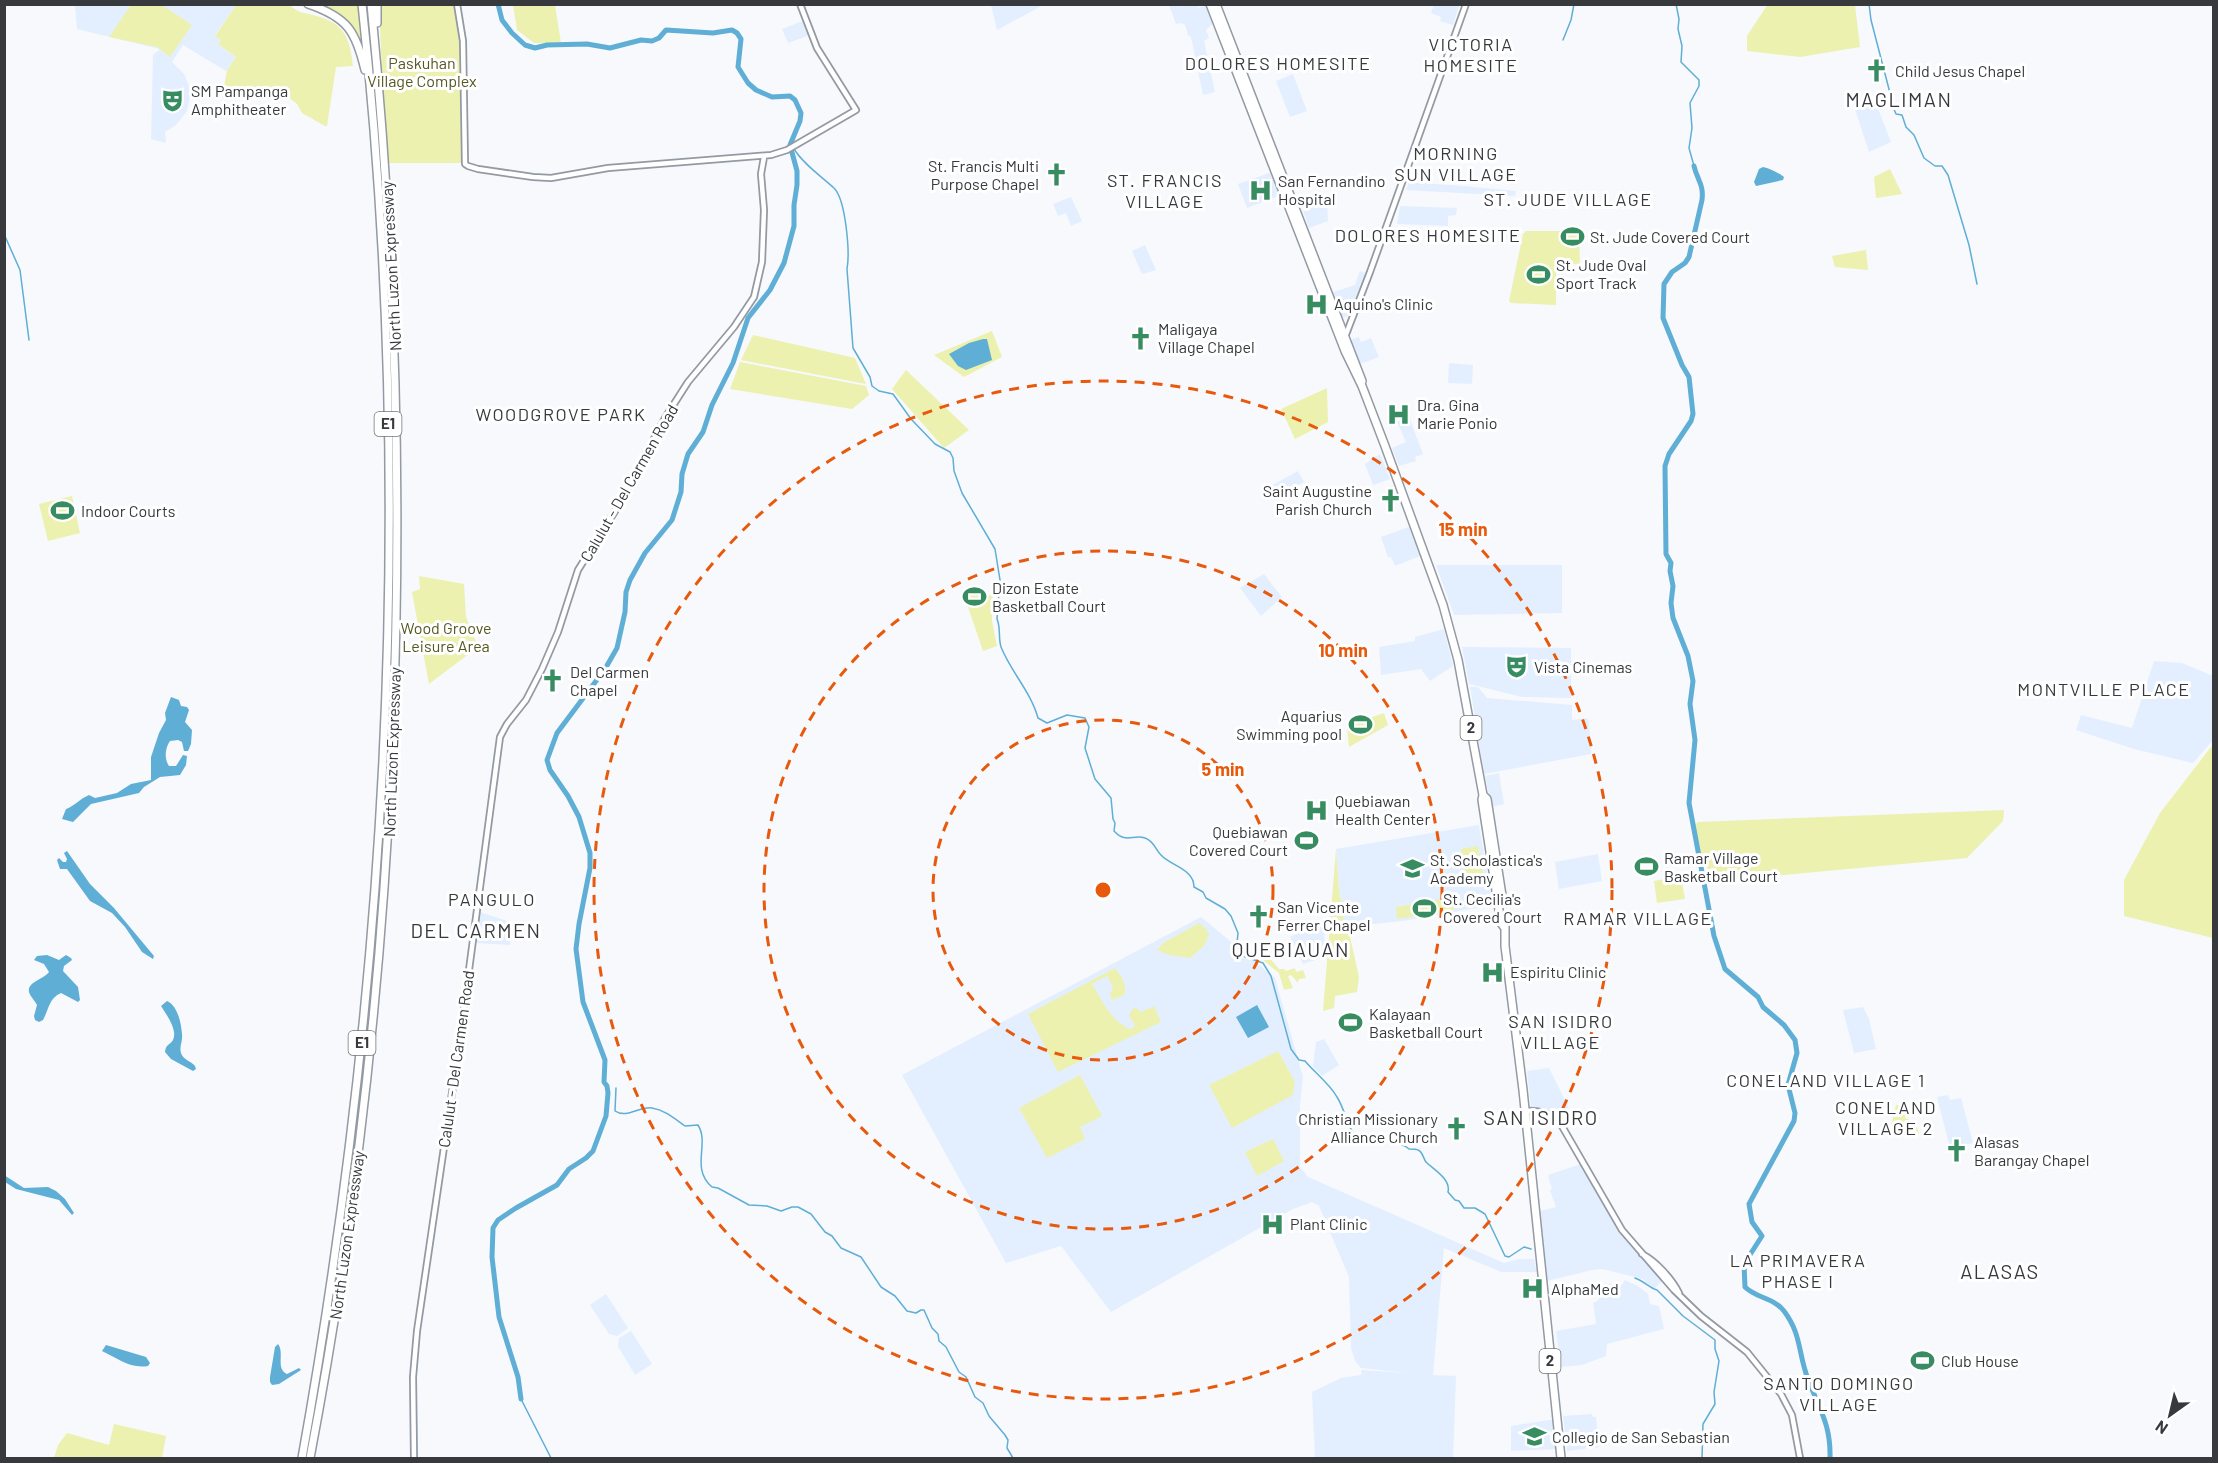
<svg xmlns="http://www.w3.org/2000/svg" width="2218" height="1463" viewBox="0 0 2218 1463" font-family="Barlow,sans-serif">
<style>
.built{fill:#e3efff}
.green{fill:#ecf1af}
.water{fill:#5faed5}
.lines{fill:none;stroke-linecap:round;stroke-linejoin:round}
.stream{stroke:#5faed5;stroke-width:1.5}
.river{stroke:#5faed5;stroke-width:5}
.secondary-casing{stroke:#939aa3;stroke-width:8}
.highway-casing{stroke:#939aa3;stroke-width:10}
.secondary{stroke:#fff;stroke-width:4.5}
.highway{stroke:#fff;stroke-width:7}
.ring{fill:none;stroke:#e8590c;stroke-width:3;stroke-dasharray:10 8}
.labels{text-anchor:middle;stroke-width:6;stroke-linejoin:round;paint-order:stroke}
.shield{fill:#fff;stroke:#737477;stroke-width:1.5}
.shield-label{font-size:15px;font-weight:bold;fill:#37393d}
.park-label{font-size:16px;fill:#565822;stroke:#fff}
.poi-label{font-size:16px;fill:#37393d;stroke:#fff;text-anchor:start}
.street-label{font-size:16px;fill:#37393d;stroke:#fff}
.neighbourhood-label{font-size:18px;letter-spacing:1.5px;fill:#37393d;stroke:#fff}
.quarter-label{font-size:20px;letter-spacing:1.5px;fill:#37393d;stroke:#fff}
.centre{fill:#e8590c;stroke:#fff;stroke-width:3}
.ring-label{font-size:18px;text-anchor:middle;font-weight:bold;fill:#e8590c;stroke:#fff;stroke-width:6;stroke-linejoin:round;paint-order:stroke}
</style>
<rect width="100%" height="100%" fill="#f7f9fd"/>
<!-- built -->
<path class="built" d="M75 5H236L215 35 221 40 218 44 236 57 226 71 183 45 172 62 184 74 189 86 190 97 187 111 176 125 165 132 166 143 151 139 153 55 160 49 77 29Z
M991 5V4L1043 5 997 30Z
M1169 5H1179L1180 7 1181 5H1203L1199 7 1197 5 1198 8 1207 5 1213 23 1206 30 1209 38 1204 41 1215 92 1203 95 1191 37 1188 35 1185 25 1182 23 1176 24Z
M1434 5 1459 6 1453 25 1440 21 1441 17 1431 13Z
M805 20 810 35 788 43 782 29Z
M1293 74 1307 111 1290 117 1276 81Z
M1875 101 1891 142 1869 152 1854 106Z
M1272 172 1281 195 1247 208 1238 184Z
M1409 182 1463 186 1516 191 1515 196 1406 190Z
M1071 197 1082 221 1071 226 1066 213 1058 216 1053 204Z
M1327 202 1328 221 1309 228 1303 211Z
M1400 206 1457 208 1456 215 1448 216V226L1397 224Z
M1145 245 1156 270 1143 274 1141 272 1132 251Z
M1360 271 1365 273 1348 316 1340 318 1333 303V292L1355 285Z
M1359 337 1361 342 1371 338 1379 357 1360 364 1352 343V339Z
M1449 363 1473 365 1472 384 1448 383Z
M1409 417 1423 454 1415 457 1416 461 1399 466 1392 448 1406 442 1397 422Z
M1380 454 1390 479 1373 485 1365 464Z
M1298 471 1304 482 1271 500 1265 489Z
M1409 527 1420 556 1395 566 1391 557H1388L1381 537Z
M1436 565H1562V613L1454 615Z
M1264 574 1282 597 1261 616 1240 588Z
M1444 629 1453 666 1430 681 1421 669 1381 675 1379 647 1415 641V637Z
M1462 647 1571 648V698L1522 697 1469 684Z
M2154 661 2182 663 2213 676V740L2193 763 2134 749 2076 730 2081 715 2132 728Z
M1470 687H1478L1487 698 1572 705V720L1587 718 1589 722 1591 754 1484 774Z
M1499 773 1504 804 1492 807 1485 776Z
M1479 825 1493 905 1403 921 1343 927V907L1339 891 1336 849Z
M1598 854 1602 881 1559 889 1555 862Z
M480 912 513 923 510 945 476 943Z
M1201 917 1275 978 1303 1077 1300 1105V1167L1308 1177 1504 1263 1519 1259H1534L1537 1272H1501L1444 1248 1433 1375 1456 1376 1453 1458H1315L1312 1392 1341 1378 1361 1375 1362 1370 1408 1373 1361 1368 1355 1361 1351 1348 1349 1277 1319 1206 1312 1202 1293 1209 1111 1312 1061 1246 1006 1263 902 1075Z
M1324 919 1325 957 1303 964 1290 937Z
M1863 1007 1869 1019 1876 1049 1854 1053 1843 1010Z
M1324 1039 1339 1065 1322 1076 1313 1066 1316 1042Z
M1549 1068 1567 1104 1572 1117 1561 1119 1552 1114 1531 1109 1527 1071Z
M1948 1095 1950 1100 1961 1098 1973 1143 1950 1148 1937 1097Z
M1581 1164 1617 1228 1642 1251 1645 1250 1668 1275 1654 1289 1650 1287 1643 1279 1602 1269 1592 1270 1547 1281 1540 1211 1556 1207 1550 1190 1552 1189 1548 1175Z
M1625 1280 1638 1286 1648 1294 1650 1304 1659 1306 1664 1329 1607 1344 1606 1356 1582 1365 1561 1367 1556 1331 1596 1324 1593 1303 1599 1300 1596 1283 1622 1285Z
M606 1294 628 1328 617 1336 609 1334 590 1305Z
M631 1331 652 1364 635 1375 618 1346 619 1338Z
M1592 1414 1593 1417H1596L1599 1447 1567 1451 1563 1416Z
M1555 1419 1557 1449 1511 1451V1426Z"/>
<!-- green -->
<path class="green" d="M1768 4 1855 5 1860 47 1800 57 1747 51V36Z
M131 5H162L192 25 170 57 157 47 109 37Z
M236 5C247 4 280 2 288 5 293 7 295 10 300 12 337 20 349 26 353 66L336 67 327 126H325L302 113 297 104 281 91 224 87 227 70 236 57 218 44 221 40 215 36Z
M314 5H361L363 42 341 17 327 8Z
M379 5H455L460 40 462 163H386Z
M513 5H555L561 43H534L517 30Z
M376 89 378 91 396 452 389 787 369 1048 345 1225 343 1223 363 1047 373 943 391 541 373 94Z
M1890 169 1902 194 1876 198 1874 177Z
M1526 231H1579L1580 264 1556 265V305L1511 303 1509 301 1523 234Z
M1866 250 1868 270 1835 267 1832 256Z
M992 331 1002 357 964 377 934 355Z
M753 335 855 358 866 384 741 360Z
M740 362 866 386 869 395 852 409 730 389Z
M906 370 969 430 944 448 892 389Z
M1327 388 1328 422 1295 439 1281 409Z
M72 496 80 533 48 541 39 504Z
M419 576 464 584 466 617 478 647 429 684 412 592 420 589Z
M979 592 981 599 993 594 992 621 997 646 983 651 967 604 980 599 968 602 966 596Z
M1384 713 1388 725 1349 747 1347 726Z
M2211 747 2214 749 2213 938 2124 916V880L2160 813Z
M2004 810 2003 821 1967 858 1707 882 1705 876 1709 874 1706 862H1702L1693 826 1698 822Z
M1478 846 1484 881 1466 884 1461 849Z
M1336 849 1339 891 1343 907V927L1348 928 1359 977 1357 992 1335 996 1334 1008 1323 1011Z
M1681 876 1685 899 1657 903 1654 881Z
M1452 897 1454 910 1397 919 1396 907Z
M1199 923 1205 928 1209 934 1204 946 1190 958 1169 955 1157 950 1163 943Z
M1269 957 1279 969H1284L1286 971 1295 968 1296 972 1303 970 1306 978 1299 979 1298 983 1291 975 1288 976 1293 988 1284 990 1279 973 1263 960Z
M1115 968C1121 976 1128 984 1124 995L1112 1000 1110 994 1113 987 1107 976 1092 984C1102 1000 1112 1024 1132 1029L1135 1025 1129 1016 1132 1009 1136 1008 1141 1012 1154 1006 1161 1022 1058 1072 1028 1014Z
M1278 1051 1295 1082 1293 1095 1232 1128 1209 1085Z
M1080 1075 1102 1116 1080 1127 1085 1139 1047 1158 1019 1108Z
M1896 1105 1907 1108 1905 1118 1916 1123 1919 1134 1891 1137 1889 1128 1891 1127Z
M1273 1139 1284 1161 1257 1176 1245 1152Z
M342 1243 344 1245 309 1458H304L339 1245Z
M114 1424 166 1436 162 1458H54L58 1445 67 1433 109 1445Z"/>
<!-- water -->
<path class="water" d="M1763 167C1771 169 1777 172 1784 177L1783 180 1756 186 1754 182 1759 169Z
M983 339H987L992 360 966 370 958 366 949 354 969 343Z
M171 697 179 700 181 706 187 707 189 710 185 722 192 730 191 744 188 751H184L182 742 178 740 170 741C165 748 164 759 169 766H176L183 755 187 756 186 765 180 775 160 777 144 787 139 793 91 804 73 822 62 819 66 809C75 806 79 799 89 795L95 798 117 793 131 784 151 780V757L159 733 166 720 165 713Z
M67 851 90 884 114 908 154 956 153 959 142 952 125 927 112 913 90 901 67 869H60L57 860 59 858 63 862H66L67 859 64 853Z
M47 955 59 960 66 955 71 958 72 960 64 966 63 971 78 987 80 1000 78 1002 61 993C49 998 49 1009 43 1020L39 1022 35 1020 34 1016 37 1005C35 1001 30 996 29 992 27 982 44 979 49 972L44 964 34 960 37 956Z
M167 1001C178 1006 181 1023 182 1034 183 1041 179 1047 181 1053 183 1060 191 1061 195 1066L196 1069 193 1071 171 1059 165 1052C166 1044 169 1046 173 1040 178 1030 166 1014 161 1006Z
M1257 1005 1269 1027 1248 1038 1236 1017Z
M4 1175 24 1188 48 1187 56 1191 65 1199 74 1213 72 1215 59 1200 16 1189 5 1182Z
M278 1344C285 1353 275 1368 287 1374L299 1368 301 1370 279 1384 272 1385 270 1382V1377L275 1347Z
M106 1345 146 1357 150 1363 148 1366C130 1369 117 1358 102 1351Z"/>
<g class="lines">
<!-- stream -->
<path class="stream" d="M1676 4 1679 19 1678 29 1682 46 1681 62 1699 80V86L1690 103 1692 128 1689 148 1694 166
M1869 4 1871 20 1890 93V100L1896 114 1902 115 1906 127 1914 135 1924 158 1935 166H1942L1948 175 1969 245 1977 284
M1563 40 1571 20 1574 4
M794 149C804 165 821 176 834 188 846 200 850 253 847 269L853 348 870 377 872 386 879 391 893 394 911 419 935 444 950 452 953 458 954 471 962 493 995 549 1000 580 997 619C1001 628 998 637 1001 647 1011 672 1031 692 1038 718L1047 723 1067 715 1085 718 1089 727 1085 748 1095 779 1111 798 1113 819 1115 823 1114 831C1126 844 1133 834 1145 838 1154 841 1155 849 1161 855 1171 866 1194 869 1194 887L1203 892 1206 898 1225 909 1231 916 1238 933 1237 943 1243 956 1263 963 1271 976 1291 1049 1299 1060 1305 1061C1314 1072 1330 1084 1337 1097 1344 1108 1346 1121 1353 1133 1361 1136 1370 1133 1377 1135 1388 1139 1394 1144 1405 1146L1409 1149C1410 1149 1417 1149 1418 1150 1423 1152 1423 1158 1426 1162 1434 1170 1451 1179 1448 1192L1455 1200 1459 1201 1464 1208H1475L1485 1214 1505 1256 1509 1257 1524 1247 1531 1249
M4 234 20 270 29 340
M616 1088 615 1111C627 1119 639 1106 652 1108 665 1110 675 1119 685 1126L698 1125C710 1144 690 1168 712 1187L718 1188 749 1205 767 1206 781 1211 792 1207H798L811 1214 825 1232 832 1236 841 1248 861 1257 881 1287 895 1296 907 1311 916 1313 921 1310H924L932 1328 938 1334 939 1341 946 1347 959 1372 966 1377 975 1397 983 1403 989 1416 1005 1435 1008 1440 1007 1448 1013 1458
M1635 1278C1644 1281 1649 1288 1657 1290L1683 1316 1715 1340V1349L1719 1361 1714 1392 1715 1404 1703 1424 1702 1458
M521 1399 551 1458"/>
<!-- river -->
<path class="river" d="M498 4 502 20 512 33 525 45 535 48 547 45 587 44 610 48 641 40 652 41 659 38 666 30 713 33 732 30 737 33 741 39 738 67 748 83 756 90 772 97 790 96 795 100 801 113 800 121 790 145 797 171V185L794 205V226L784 263 770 290 748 318 733 363 712 405 703 432 688 454 682 474 681 492 672 520 645 553 630 580 626 592 625 612 617 648 605 669 557 733 547 760 550 770 568 796 579 817 590 853V868L579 924 576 949 583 1002 605 1060 604 1082 607 1086 608 1093 606 1116 593 1151 586 1158 569 1169 557 1185 516 1208 498 1220 493 1228 492 1257 499 1317 518 1377 521 1399
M1694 166C1697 180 1704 184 1702 200L1689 257 1685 263 1672 272 1664 284 1663 318 1682 365 1689 377 1693 414 1691 421 1669 454 1665 466 1666 554 1671 563 1670 571 1673 586 1671 603 1673 618 1688 656 1693 681 1690 704 1695 740 1689 803 1714 936 1725 969 1758 997 1763 1007 1784 1025 1795 1040 1797 1053 1788 1085 1795 1113 1794 1121 1749 1204 1752 1222 1762 1236 1744 1264 1745 1287C1756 1298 1774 1298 1784 1311 1802 1335 1798 1354 1808 1379 1819 1409 1831 1424 1830 1458"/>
<defs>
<path id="secondary" d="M457 4 463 41 465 164 468 166 478 169 533 177 551 178 608 168 771 155 787 150 856 110 817 48 800 4
M1345 337 1370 272 1466 4
M1524 1111C1538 1110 1549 1112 1559 1121L1622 1230 1674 1290 1701 1316 1747 1352 1781 1394 1792 1415 1800 1458
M1642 1254C1656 1261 1672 1279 1679 1293
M414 1458 413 1377 417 1331 459 1045 500 737 507 724 526 700 542 669 558 632 578 570 617 508 665 418 688 382 734 327 754 297 762 262 764 210 761 174 764 157"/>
<path id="highway" d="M308 4C347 17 356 31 365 70
M377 4V23
M1210 4 1345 351 1362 386 1385 446 1443 605 1458 660 1483 795 1482 800 1501 923 1504 927
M1216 4 1362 381
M1483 795 1487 799 1503 902
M1505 925V946L1523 1090 1561 1458
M302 1458C388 979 415 489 362 4
M310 1458C401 980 419 489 371 4"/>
</defs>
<!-- secondary casing -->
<use href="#secondary" class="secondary-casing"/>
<!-- highway casing -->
<use href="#highway" class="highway-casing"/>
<!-- secondary -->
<use href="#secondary" class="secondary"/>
<!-- highway -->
<use href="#highway" class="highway"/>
</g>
<!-- distance rings -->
<g class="ring">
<circle cx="1103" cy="890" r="170"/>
<circle cx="1103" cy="890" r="339"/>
<circle cx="1103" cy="890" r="509"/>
</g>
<!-- icons -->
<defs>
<symbol id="church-bare" viewBox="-9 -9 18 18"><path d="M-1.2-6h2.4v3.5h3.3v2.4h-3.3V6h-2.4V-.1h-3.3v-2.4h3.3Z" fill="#378d61" stroke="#fff" stroke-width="2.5" paint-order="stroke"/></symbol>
<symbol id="theatre-bare" viewBox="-9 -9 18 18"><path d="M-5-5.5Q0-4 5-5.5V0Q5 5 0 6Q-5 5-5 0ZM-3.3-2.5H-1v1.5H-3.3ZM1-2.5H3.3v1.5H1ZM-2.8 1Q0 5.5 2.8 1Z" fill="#378d61" stroke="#fff" stroke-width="2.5" paint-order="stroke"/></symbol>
<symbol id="hospital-bare" viewBox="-9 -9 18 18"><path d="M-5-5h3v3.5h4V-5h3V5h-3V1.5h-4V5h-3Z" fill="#378d61" stroke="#fff" stroke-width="2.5" paint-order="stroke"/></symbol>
<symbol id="stadium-bare" viewBox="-9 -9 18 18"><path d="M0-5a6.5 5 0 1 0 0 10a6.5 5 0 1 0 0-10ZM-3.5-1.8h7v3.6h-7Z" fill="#378d61" stroke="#fff" stroke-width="2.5" paint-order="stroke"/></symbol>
<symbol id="school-bare" viewBox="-9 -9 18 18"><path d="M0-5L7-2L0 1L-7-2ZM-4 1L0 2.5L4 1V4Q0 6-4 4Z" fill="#378d61" stroke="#fff" stroke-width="2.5" paint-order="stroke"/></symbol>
<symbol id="university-bare" viewBox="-9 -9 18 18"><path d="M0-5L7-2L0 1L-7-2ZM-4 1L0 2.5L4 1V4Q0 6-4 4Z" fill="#378d61" stroke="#fff" stroke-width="2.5" paint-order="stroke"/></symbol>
</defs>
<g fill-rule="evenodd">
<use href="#church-bare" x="1860" y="54" width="33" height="33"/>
<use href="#theatre-bare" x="156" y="84" width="33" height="33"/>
<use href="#church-bare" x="1040" y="158" width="33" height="33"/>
<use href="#hospital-bare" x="1244" y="174" width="33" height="33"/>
<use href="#stadium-bare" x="1556" y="220" width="33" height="33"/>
<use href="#stadium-bare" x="1522" y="258" width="33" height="33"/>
<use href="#hospital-bare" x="1300" y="288" width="33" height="33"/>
<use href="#church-bare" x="1124" y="322" width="33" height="33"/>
<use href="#hospital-bare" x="1382" y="398" width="33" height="33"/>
<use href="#church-bare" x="1374" y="484" width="33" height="33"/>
<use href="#stadium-bare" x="46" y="494" width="33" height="33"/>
<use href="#stadium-bare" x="958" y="580" width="33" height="33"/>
<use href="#theatre-bare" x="1500" y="650" width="33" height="33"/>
<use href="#church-bare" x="536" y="664" width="33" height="33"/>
<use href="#stadium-bare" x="1344" y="708" width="33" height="33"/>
<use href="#hospital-bare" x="1300" y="794" width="33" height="33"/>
<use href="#stadium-bare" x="1290" y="824" width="33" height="33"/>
<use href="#stadium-bare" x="1630" y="850" width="33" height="33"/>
<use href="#school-bare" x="1396" y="852" width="33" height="33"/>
<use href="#stadium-bare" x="1408" y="892" width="33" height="33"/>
<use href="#church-bare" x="1242" y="900" width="33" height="33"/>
<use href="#hospital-bare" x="1476" y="956" width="33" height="33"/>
<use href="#stadium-bare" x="1334" y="1006" width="33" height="33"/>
<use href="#church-bare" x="1440" y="1112" width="33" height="33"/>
<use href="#church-bare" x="1940" y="1134" width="33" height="33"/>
<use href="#hospital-bare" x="1256" y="1208" width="33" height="33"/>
<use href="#hospital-bare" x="1516" y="1272" width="33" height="33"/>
<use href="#stadium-bare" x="1906" y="1344" width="33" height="33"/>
<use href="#university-bare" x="1518" y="1420" width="33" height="33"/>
</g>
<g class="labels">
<!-- shield labels -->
<g class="shield">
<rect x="374.5" y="412" width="27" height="24" rx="4.5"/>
<rect x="1460.5" y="716" width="21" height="24" rx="4.5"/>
<rect x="348.5" y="1031" width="27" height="24" rx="4.5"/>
<rect x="1539.5" y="1349" width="21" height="24" rx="4.5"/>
</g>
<g class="shield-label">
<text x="388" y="429">E1</text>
<text x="1471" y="733">2</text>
<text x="362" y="1048">E1</text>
<text x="1550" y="1366">2</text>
</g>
<!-- park labels -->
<g class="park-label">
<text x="422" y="69">Paskuhan<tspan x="422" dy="18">Village Complex</tspan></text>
<text x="446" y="634">Wood Groove<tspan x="446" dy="18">Leisure Area</tspan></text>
</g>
<!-- poi labels -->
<g class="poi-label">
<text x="1895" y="77">Child Jesus Chapel</text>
<text x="191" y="97">SM Pampanga<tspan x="191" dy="18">Amphitheater</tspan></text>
<text x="1039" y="172" text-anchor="end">St. Francis Multi<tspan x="1039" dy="18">Purpose Chapel</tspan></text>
<text x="1278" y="187">San Fernandino<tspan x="1278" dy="18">Hospital</tspan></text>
<text x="1590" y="243">St. Jude Covered Court</text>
<text x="1556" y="271">St. Jude Oval<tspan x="1556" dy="18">Sport Track</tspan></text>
<text x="1334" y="310">Aquino's Clinic</text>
<text x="1158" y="335">Maligaya<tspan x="1158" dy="18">Village Chapel</tspan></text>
<text x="1417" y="411">Dra. Gina<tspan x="1417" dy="18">Marie Ponio</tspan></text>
<text x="1372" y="497" text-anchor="end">Saint Augustine<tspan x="1372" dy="18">Parish Church</tspan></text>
<text x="81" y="517">Indoor Courts</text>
<text x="992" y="594">Dizon Estate<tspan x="992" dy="18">Basketball Court</tspan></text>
<text x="1534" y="673">Vista Cinemas</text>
<text x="570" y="678">Del Carmen<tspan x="570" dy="18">Chapel</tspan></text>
<text x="1342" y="722" text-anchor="end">Aquarius<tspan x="1342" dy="18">Swimming pool</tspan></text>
<text x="1335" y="807">Quebiawan<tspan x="1335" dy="18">Health Center</tspan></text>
<text x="1288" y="838" text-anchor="end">Quebiawan<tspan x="1288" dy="18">Covered Court</tspan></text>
<text x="1664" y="864">Ramar Village<tspan x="1664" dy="18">Basketball Court</tspan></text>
<text x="1430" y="866">St. Scholastica's<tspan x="1430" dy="18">Academy</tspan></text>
<text x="1443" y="905">St. Cecilia's<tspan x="1443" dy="18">Covered Court</tspan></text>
<text x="1277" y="913">San Vicente<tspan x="1277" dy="18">Ferrer Chapel</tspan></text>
<text x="1510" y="978">Espiritu Clinic</text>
<text x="1369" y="1020">Kalayaan<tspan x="1369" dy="18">Basketball Court</tspan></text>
<text x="1438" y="1125" text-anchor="end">Christian Missionary<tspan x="1438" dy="18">Alliance Church</tspan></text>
<text x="1974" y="1148">Alasas<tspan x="1974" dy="18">Barangay Chapel</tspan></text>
<text x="1290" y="1230">Plant Clinic</text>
<text x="1551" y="1295">AlphaMed</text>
<text x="1941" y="1367">Club House</text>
<text x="1552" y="1443">Collegio de San Sebastian</text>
</g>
<!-- street labels -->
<g class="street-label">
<text transform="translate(391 266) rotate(-93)" y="6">North Luzon Expressway</text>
<text transform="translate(629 483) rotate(-60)" y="6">Calulut - Del Carmen Road</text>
<text transform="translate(392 752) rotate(-88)" y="6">North Luzon Expressway</text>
<text transform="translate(456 1059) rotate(-82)" y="6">Calulut - Del Carmen Road</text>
<text transform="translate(347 1235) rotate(-82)" y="6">North Luzon Expressway</text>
</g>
<!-- neighbourhood labels -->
<g class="neighbourhood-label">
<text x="1471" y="51">VICTORIA<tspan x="1471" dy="21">HOMESITE</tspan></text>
<text x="1278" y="70">DOLORES HOMESITE</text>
<text x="1456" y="160">MORNING<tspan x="1456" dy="21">SUN VILLAGE</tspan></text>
<text x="1165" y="187">ST. FRANCIS<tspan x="1165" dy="21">VILLAGE</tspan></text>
<text x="1568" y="206">ST. JUDE VILLAGE</text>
<text x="1428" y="242">DOLORES HOMESITE</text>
<text x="561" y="421">WOODGROVE PARK</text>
<text x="2104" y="696">MONTVILLE PLACE</text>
<text x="492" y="906">PANGULO</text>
<text x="1638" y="925">RAMAR VILLAGE</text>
<text x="1561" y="1028">SAN ISIDRO<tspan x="1561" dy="21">VILLAGE</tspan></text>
<text x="1826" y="1087">CONELAND VILLAGE 1</text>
<text x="1886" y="1114">CONELAND<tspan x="1886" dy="21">VILLAGE 2</tspan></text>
<text x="1798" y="1267">LA PRIMAVERA<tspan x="1798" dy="21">PHASE I</tspan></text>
<text x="1839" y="1390">SANTO DOMINGO<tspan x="1839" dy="21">VILLAGE</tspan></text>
</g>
<!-- quarter labels -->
<g class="quarter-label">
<text x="1899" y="107">MAGLIMAN</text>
<text x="476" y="938">DEL CARMEN</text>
<text x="1291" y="957">QUEBIAUAN</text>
<text x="1541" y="1125">SAN ISIDRO</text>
<text x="2000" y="1279">ALASAS</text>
</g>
</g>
<circle cx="1103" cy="890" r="9" class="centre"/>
<g class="ring-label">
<text x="1463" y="536">15 min</text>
<text x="1343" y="657">10 min</text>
<text x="1223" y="776">5 min</text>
</g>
<!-- border -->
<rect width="2218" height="1463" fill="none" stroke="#37393d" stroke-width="12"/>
<!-- north arrow -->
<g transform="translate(2170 1415) rotate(214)" stroke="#ffffff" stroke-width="4.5" paint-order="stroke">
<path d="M0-4.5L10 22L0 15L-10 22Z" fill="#37393d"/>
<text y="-9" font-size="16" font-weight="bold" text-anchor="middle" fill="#37393d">N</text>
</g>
</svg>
